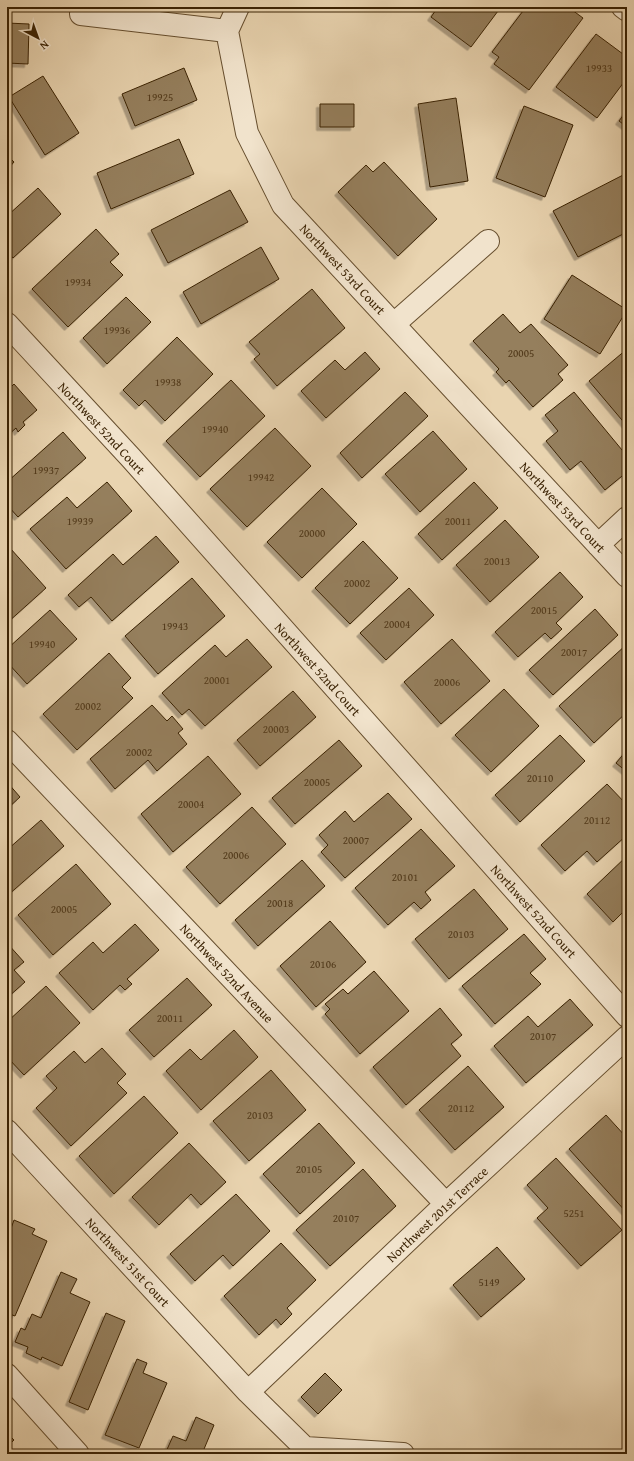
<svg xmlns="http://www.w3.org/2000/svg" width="634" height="1461" viewBox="0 0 634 1461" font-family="'Gentium Book Plus',serif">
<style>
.building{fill:#957f5d;stroke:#3a2203;filter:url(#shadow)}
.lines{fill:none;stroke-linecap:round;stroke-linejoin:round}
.minor-casing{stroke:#664e2e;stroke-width:24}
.minor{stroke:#f1e3cc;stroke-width:22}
.labels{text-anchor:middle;stroke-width:3;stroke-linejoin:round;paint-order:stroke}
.number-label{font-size:11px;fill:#51391a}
.street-label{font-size:13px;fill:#3a2203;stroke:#f1e3cc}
</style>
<defs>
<filter id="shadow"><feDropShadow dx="-3.5" dy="3.5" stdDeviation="0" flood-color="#0004"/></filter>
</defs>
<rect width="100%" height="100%" fill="#e9d4b0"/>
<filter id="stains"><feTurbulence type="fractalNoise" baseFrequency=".005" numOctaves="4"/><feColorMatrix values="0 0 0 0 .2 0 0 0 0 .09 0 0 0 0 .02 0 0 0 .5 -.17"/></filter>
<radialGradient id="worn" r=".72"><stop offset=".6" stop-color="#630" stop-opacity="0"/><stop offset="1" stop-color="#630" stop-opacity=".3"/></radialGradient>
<!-- building -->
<path class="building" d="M438 7H501L471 47 431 17Z
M526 7H568L583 18 529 90 494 64 499 57 492 52Z
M7 23 29 24 28 64 7 63Z
M596 34 627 57V78L597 118 556 87Z
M184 68 197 100 135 126 122 94Z
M43 76 79 133 45 155 9 97Z
M456 98 468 181 430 187 418 104Z
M320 104H354V127H320Z
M524 106 573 125 545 197 496 178Z
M627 110V127L619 121Z
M179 139 194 174 111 209 97 173Z
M7 155 14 162 7 170Z
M384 162 437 219 398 256 338 192 366 165 373 172Z
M627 173V232L578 257 553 211Z
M38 188 61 214 13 258 7 251V216Z
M230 190 248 222 168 263 151 230Z
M96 229 119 254 110 262 123 275 68 327 32 289Z
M261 247 279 279 201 324 183 292Z
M572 275 627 310 600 354 544 319Z
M312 289 345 328 277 386 254 359 260 354 249 342Z
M126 297 151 322 107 364 83 338Z
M503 314 520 333 531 324 568 365 558 374 563 380 533 407 509 380 506 383 496 372 499 369 473 341Z
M177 337 213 374 165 421 145 400 139 406 123 390Z
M627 349V426L589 381Z
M365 352 380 369 326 418 301 391 335 360 345 370Z
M231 380 265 416 200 477 166 441Z
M14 384 37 410 23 422 25 425 18 432 16 428 7 436V391Z
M405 392 428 416 362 478 340 453Z
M574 392 627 456V472L605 490 581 461 570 470 546 441 558 431 545 415Z
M275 428 311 466 247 527 210 489Z
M433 431 467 469 420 512 385 474Z
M63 432 86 458 18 517 7 505V482Z
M107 482 132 511 66 569 30 529 67 497 77 508Z
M474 482 498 508 442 560 418 534Z
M322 488 357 524 302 578 267 542Z
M505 520 539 557 490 602 456 565Z
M156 536 179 562 112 621 91 597 79 607 68 595 113 554 123 565Z
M363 541 398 578 350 624 315 588Z
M10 548 46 588 7 623V551Z
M560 572 583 597 556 623 562 629 551 639 545 633 518 657 495 632Z
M192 578 225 616 158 674 125 636Z
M409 588 434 615 386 660 360 633Z
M595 609 618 635 553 695 529 670Z
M50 610 77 639 27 684 7 662V649Z
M247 639 272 667 205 726 189 709 182 715 162 693 215 645 226 657Z
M452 639 490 681 441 724 404 682Z
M626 645 627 712 594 743 559 706Z
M109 653 131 678 122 687 133 698 77 750 43 714Z
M504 689 539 726 491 772 455 735Z
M293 691 316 717 260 766 237 740Z
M152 705 167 721 172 716 183 729 178 733 187 744 157 771 148 760 115 789 90 759Z
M560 735 585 761 520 822 495 795Z
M339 740 362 766 295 824 272 798Z
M627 750V772L616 763Z
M208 756 241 794 173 852 141 814Z
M7 782 20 797 7 809Z
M607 784 627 805V835L597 862 587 851 565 871 541 845Z
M388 793 412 819 345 878 321 852 328 845 319 835 345 811 354 822Z
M252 807 286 844 220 904 186 867Z
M41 820 64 846 7 896V850Z
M421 829 455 866 425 892 431 900 421 909 414 902 388 925 355 888Z
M627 856V908L613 922 587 894Z
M302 860 325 886 258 946 235 920Z
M76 864 111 904 53 955 18 915Z
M474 889 508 929 449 979 415 939Z
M330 921 366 962 316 1007 280 966Z
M135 924 159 950 127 979 132 984 125 990 120 985 93 1010 59 973 93 942 103 953Z
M524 934 546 959 530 973 541 984 495 1024 462 986Z
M7 943 24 962 14 970 25 982 7 998Z
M374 971 409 1011 360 1054 325 1014 330 1009 325 1004 343 989 348 994Z
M187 978 212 1005 154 1057 129 1030Z
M46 986 80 1023 24 1075 7 1057V1022Z
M570 999 593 1025 526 1083 494 1046 528 1016 538 1027Z
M440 1008 462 1035 451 1044 461 1056 406 1105 373 1067Z
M234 1030 258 1057 201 1110 166 1071 190 1049 201 1060Z
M102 1048 126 1074 117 1083 127 1093 71 1146 36 1108 57 1088 46 1076 74 1051 85 1063Z
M468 1066 504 1107 455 1150 419 1110Z
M271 1070 306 1110 249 1161 213 1121Z
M144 1096 178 1133 114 1194 79 1156Z
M606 1115 627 1138V1213L569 1149Z
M319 1123 355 1163 300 1214 263 1174Z
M189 1143 226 1182 201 1205 191 1194 159 1225 132 1197Z
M556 1158 622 1230 581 1266 537 1218 548 1208 527 1185Z
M363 1169 396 1206 330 1266 296 1230Z
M236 1194 270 1231 233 1266 223 1255 195 1281 170 1254Z
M14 1220 35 1229 32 1234 47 1241 15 1316 7 1313V1233L9 1234Z
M281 1243 316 1280 287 1308 292 1314 281 1325 276 1319 259 1335 224 1296Z
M497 1247 525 1279 481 1317 453 1285Z
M61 1272 77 1279 70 1293 90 1302 62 1366 42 1357 41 1360 26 1353 28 1347 15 1342 21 1328 25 1330 32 1314 41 1318Z
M106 1313 125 1321 88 1410 69 1402Z
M137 1359 147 1363 143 1373 167 1383 139 1448 105 1435Z
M325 1373 342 1390 318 1414 301 1397Z
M196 1417 214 1425 202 1454H165L173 1436 186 1441Z
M7 1433 14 1440 7 1447Z
M41 1449 46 1454H36Z"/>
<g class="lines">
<defs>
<path id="minor" d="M623 7 627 10
M81 14 227 31
M227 31 247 133 283 205 627 576
M227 31 238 7
M7 324 131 458 627 1016
M394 324 488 241
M598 545 627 518
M7 741 446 1204
M7 1131 248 1392 305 1448 403 1454
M7 1375 78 1454
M248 1392 446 1204 627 1037"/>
</defs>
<!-- minor casing -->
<use href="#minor" class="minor-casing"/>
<!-- minor -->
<use href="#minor" class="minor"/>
</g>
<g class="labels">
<!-- number labels -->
<g class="number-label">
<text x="599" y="72">19933</text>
<text x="160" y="101">19925</text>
<text x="78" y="286">19934</text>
<text x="117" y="334">19936</text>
<text x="521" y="357">20005</text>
<text x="168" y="386">19938</text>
<text x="215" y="433">19940</text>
<text x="46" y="474">19937</text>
<text x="261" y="481">19942</text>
<text x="80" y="525">19939</text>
<text x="458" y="525">20011</text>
<text x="312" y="537">20000</text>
<text x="497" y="565">20013</text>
<text x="357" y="587">20002</text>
<text x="544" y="614">20015</text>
<text x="397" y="628">20004</text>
<text x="175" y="630">19943</text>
<text x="42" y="648">19940</text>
<text x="574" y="656">20017</text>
<text x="217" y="684">20001</text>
<text x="447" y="686">20006</text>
<text x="88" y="710">20002</text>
<text x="276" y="733">20003</text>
<text x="139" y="756">20002</text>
<text x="540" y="782">20110</text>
<text x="317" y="786">20005</text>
<text x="191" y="808">20004</text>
<text x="597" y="824">20112</text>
<text x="356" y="844">20007</text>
<text x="236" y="859">20006</text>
<text x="405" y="881">20101</text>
<text x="280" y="907">20018</text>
<text x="64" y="913">20005</text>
<text x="461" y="938">20103</text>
<text x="323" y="968">20106</text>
<text x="170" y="1022">20011</text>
<text x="543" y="1040">20107</text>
<text x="461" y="1112">20112</text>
<text x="260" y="1119">20103</text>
<text x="309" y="1173">20105</text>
<text x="574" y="1217">5251</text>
<text x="346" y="1222">20107</text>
<text x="489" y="1286">5149</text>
</g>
<!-- street labels -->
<g class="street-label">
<text transform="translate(343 269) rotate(47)" y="5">Northwest 53rd Court</text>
<text transform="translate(102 428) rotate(47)" y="5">Northwest 52nd Court</text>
<text transform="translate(563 507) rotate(47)" y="5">Northwest 53rd Court</text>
<text transform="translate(318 669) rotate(48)" y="5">Northwest 52nd Court</text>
<text transform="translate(534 911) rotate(48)" y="5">Northwest 52nd Court</text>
<text transform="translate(227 973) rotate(47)" y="5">Northwest 52nd Avenue</text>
<text transform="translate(437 1214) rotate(-43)" y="5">Northwest 201st Terrace</text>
<text transform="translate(128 1262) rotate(47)" y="5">Northwest 51st Court</text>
</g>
</g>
<!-- margin -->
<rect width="634" height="1461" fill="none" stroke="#e9d4b0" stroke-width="24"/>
<rect x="8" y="8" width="618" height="1445" fill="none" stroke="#3a2203" stroke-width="2"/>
<rect x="12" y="12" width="610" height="1437" fill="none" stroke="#3a2203"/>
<!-- north arrow -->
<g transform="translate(38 38) rotate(139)" stroke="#f1e3cc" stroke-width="3" paint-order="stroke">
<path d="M0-3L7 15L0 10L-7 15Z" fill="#3a2203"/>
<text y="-6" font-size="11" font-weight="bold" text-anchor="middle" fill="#3a2203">N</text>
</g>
<rect width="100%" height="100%" filter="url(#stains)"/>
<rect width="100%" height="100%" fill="url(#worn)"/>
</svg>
